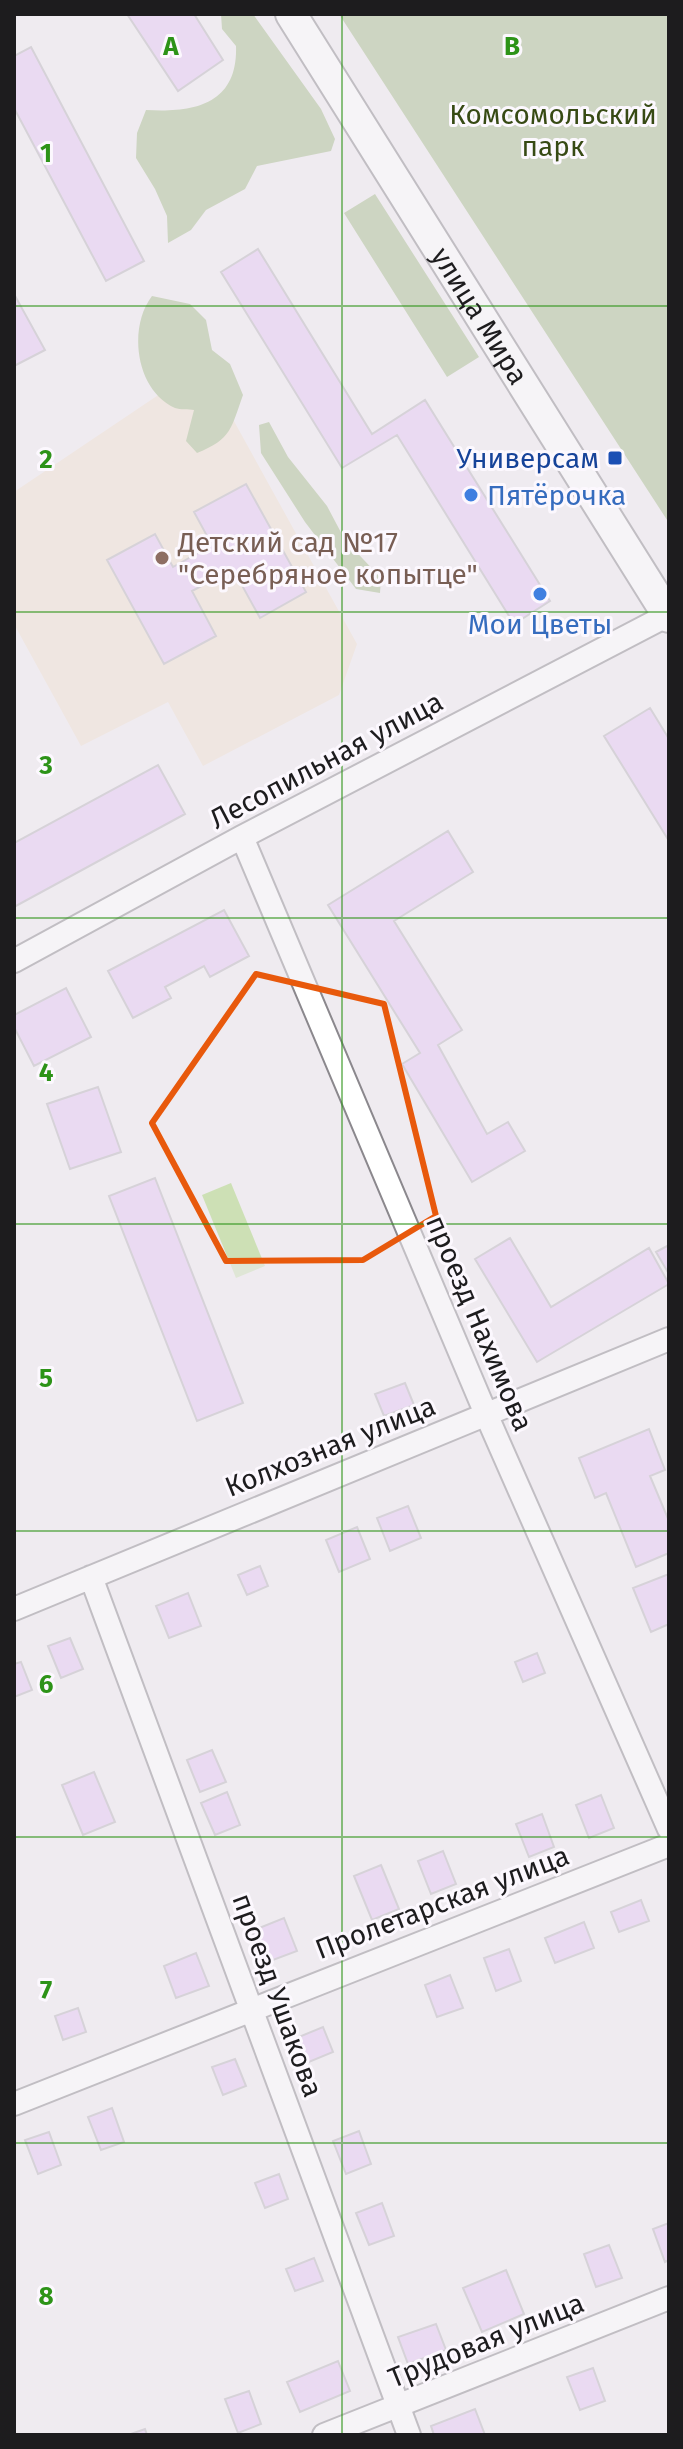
<svg xmlns="http://www.w3.org/2000/svg" width="683" height="2449" viewBox="0 0 683 2449" font-family="'Fira Sans',sans-serif">
<style>
.education{fill:#f0e0ce}
.green{fill:#cde0b5}
.forest{fill:#a5ba89}
.building{fill:#e5c6f4;stroke:#b8b4ba;stroke-width:2}
.lines{fill:none;stroke-linecap:round;stroke-linejoin:round}
.minor-casing{stroke:#8b888d;stroke-width:26}
.secondary-casing{stroke:#8b888d;stroke-width:34}
.minor{stroke:#fff;stroke-width:22}
.secondary{stroke:#fff;stroke-width:30}
.marked{fill:none;stroke:#e8590c;stroke-width:6;stroke-linejoin:round}
.grid{fill:none;stroke:#2d9318;stroke-width:2;stroke-opacity:0.55}
.transit-dot{fill:#1a4fb4;stroke:#fcf8fe;stroke-width:3}
.shop-dot{fill:#3f7fe0;stroke:#fcf8fe;stroke-width:3}
.education-dot{fill:#8d6e63;stroke:#fcf8fe;stroke-width:3}
.labels{text-anchor:middle;stroke-width:6;stroke-linejoin:round;paint-order:stroke}
.park-label{font-size:28px;fill:#374a14;stroke:#fcf8fe}
.street-label{font-size:28px;fill:#1d1c1e;stroke:#fcf8fe}
.transit-label{font-size:28px;fill:#164399;stroke:#fcf8fe;text-anchor:end}
.shop-label{font-size:28px;fill:#366cbe;stroke:#fcf8fe;text-anchor:start}
.education-label{font-size:28px;fill:#785e54;stroke:#fcf8fe;text-anchor:start}
.grid-label{font-size:26px;text-anchor:middle;font-weight:bold;fill:#2d9318;stroke:#fcf8fe;stroke-width:6;stroke-linejoin:round;paint-order:stroke}
</style>
<rect width="100%" height="100%" fill="#efebf0"/>
<!-- education -->
<path class="education" d="M203 365 357 644 339 695 203 766 168 702 81 746 14 624V492Z"/>
<!-- green -->
<path class="green" d="M231 1183 265 1266 236 1278 202 1195Z"/>
<!-- forest -->
<path class="forest" d="M221 14H253L321 109 335 139 331 151 257 166 245 189 206 210 191 230 168 243 167 216 155 189 136 158 137 133 146 110C195 113 238 104 236 46L222 29Z
M339 14H669V523Z
M375 194 479 357 447 377 344 213Z
M152 296 190 304 206 320 212 350 230 364 243 395C231 428 232 439 197 453L186 441 194 410C189 409 180 410 175 408 135 390 128 327 152 296Z
M269 422 288 457 327 506 345 540 381 578 380 593 356 589 305 522 261 453 259 425Z"/>
<!-- building -->
<path class="building" d="M127 14H194L223 60 178 91Z
M31 47 144 261 106 281 14 108V56Z
M258 249 372 434 425 400 550 601 514 624 397 435 342 468 221 272Z
M14 294 45 350 14 366Z
M246 484 306 592 260 618 233 569 192 591 216 636 164 664 107 560 155 534 173 567 212 545 194 512Z
M650 708 669 739V841L604 736Z
M158 765 185 814 14 907V843Z
M448 831 473 872 394 921 462 1030 438 1045 487 1134 508 1122 525 1151 472 1182 402 1064 420 1053 328 905Z
M224 910 249 956 210 977 204 966 165 987 171 998 133 1018 108 971Z
M66 988 91 1037 34 1066 14 1027V1015Z
M98 1087 121 1152 70 1169 47 1104Z
M155 1178 243 1403 197 1421 109 1196Z
M510 1238 551 1307 649 1248 669 1284 537 1362 475 1259Z
M669 1245V1274L656 1252Z
M405 1383 414 1405 384 1416 375 1394Z
M649 1429 665 1470 650 1476 669 1521V1553L636 1567 606 1493 595 1498 579 1458Z
M408 1506 421 1538 390 1551 377 1518Z
M357 1527 370 1559 339 1572 326 1540Z
M260 1566 268 1586 247 1595 238 1575Z
M669 1574V1624L651 1632 633 1588Z
M188 1593 201 1626 169 1638 156 1606Z
M70 1638 83 1669 61 1678 48 1646Z
M537 1653 545 1673 523 1682 515 1662Z
M21 1662 32 1690 14 1697V1664Z
M212 1750 226 1782 200 1792 187 1760Z
M94 1772 115 1822 83 1835 62 1785Z
M227 1792 240 1825 215 1835 201 1803Z
M601 1795 614 1828 589 1838 576 1805Z
M542 1814 554 1847 529 1857 516 1824Z
M443 1851 456 1884 431 1894 418 1861Z
M381 1865 399 1909 372 1920 354 1876Z
M641 1900 649 1921 619 1932 611 1912Z
M284 1918 297 1951 265 1963 252 1931Z
M584 1922 594 1948 555 1963 545 1938Z
M509 1949 521 1981 496 1991 484 1958Z
M196 1953 209 1986 176 1998 164 1966Z
M450 1975 463 2008 437 2017 425 1985Z
M78 2008 86 2032 63 2040 55 2016Z
M323 2027 333 2052 304 2064 294 2039Z
M235 2059 246 2086 223 2095 212 2067Z
M112 2108 124 2142 101 2150 88 2117Z
M359 2131 371 2164 346 2174 333 2141Z
M49 2132 61 2165 38 2174 25 2140Z
M279 2174 288 2199 265 2208 255 2183Z
M382 2203 394 2236 369 2245 356 2213Z
M669 2223V2260L665 2262 653 2229Z
M609 2245 622 2278 596 2287 584 2254Z
M314 2258 323 2281 295 2291 286 2269Z
M506 2270 524 2314 482 2332 463 2288Z
M436 2324 446 2350 408 2364 398 2337Z
M338 2361 350 2391 300 2412 287 2382Z
M593 2368 605 2401 580 2410 567 2377Z
M249 2391 261 2424 238 2433 225 2399Z
M475 2409 485 2435H434L431 2426Z
M145 2429 147 2435H128Z"/>
<g class="lines">
<defs>
<path id="minor" d="M242 837 486 1414 669 1829
M14 961 242 837 668 615
M91 1577 409 2435
M14 1609 669 1339
M14 2104 669 1845
M324 2435 669 2298"/>
<g id="secondary">
<path id="s1" d="M291 14 669 617"/>
</g>
</defs>
<!-- minor casing -->
<use href="#minor" class="minor-casing"/>
<!-- secondary casing -->
<use href="#secondary" class="secondary-casing"/>
<!-- minor -->
<use href="#minor" class="minor"/>
<!-- secondary -->
<use href="#secondary" class="secondary"/>
</g>
<!-- marked area -->
<path d="M0 0H683V2449H0ZM256 974 384 1004 436 1216 363 1260 226 1261 152 1123Z" fill="#efebf0" fill-opacity=".55" fill-rule="evenodd"/>
<path class="marked" d="M256 974 384 1004 436 1216 363 1260 226 1261 152 1123Z"/>
<!-- grid -->
<path class="grid" d="M342 14V2435M14 306H669M14 612H669M14 918H669M14 1224H669M14 1531H669M14 1837H669M14 2143H669"/>
<!-- markers -->
<rect class="transit-dot" x="607" y="450" width="16" height="16" rx="4"/>
<g class="shop-dot">
<circle cx="471" cy="495" r="8"/>
<circle cx="540" cy="594" r="8"/>
</g>
<circle class="education-dot" cx="162" cy="558" r="8"/>
<g class="labels">
<!-- park labels -->
<g class="park-label">
<text x="553" y="124">Комсомольский<tspan x="553" dy="32">парк</tspan></text>
</g>
<!-- street labels -->
<g class="street-label">
<text dy="10" stroke="none"><textPath href="#s1" startOffset="356">улица Мира</textPath></text>
<text transform="translate(326 760) rotate(-28)" y="10">Лесопильная улица</text>
<text transform="translate(480 1323) rotate(67)" y="10">проезд Нахимова</text>
<text transform="translate(330 1446) rotate(-22)" y="10">Колхозная улица</text>
<text transform="translate(442 1902) rotate(-21)" y="10">Пролетарская улица</text>
<text transform="translate(278 1995) rotate(70)" y="10">проезд Ушакова</text>
<text transform="translate(486 2340) rotate(-22)" y="10">Трудовая улица</text>
</g>
<!-- transit labels -->
<g class="transit-label">
<text x="599" y="468">Универсам</text>
</g>
<!-- shop labels -->
<g class="shop-label">
<text x="487" y="505">Пятёрочка</text>
<text x="540" y="634" text-anchor="middle">Мои Цветы</text>
</g>
<!-- education labels -->
<g class="education-label">
<text x="178" y="552">Детский сад №17<tspan x="178" dy="32">"Серебряное копытце"</tspan></text>
</g>
</g>
<g class="grid-label">
<text x="171" y="55">A</text>
<text x="512" y="55">B</text>
<text x="46" y="162">1</text>
<text x="46" y="468">2</text>
<text x="46" y="774">3</text>
<text x="46" y="1081">4</text>
<text x="46" y="1387">5</text>
<text x="46" y="1693">6</text>
<text x="46" y="1999">7</text>
<text x="46" y="2305">8</text>
</g>
<!-- border -->
<rect width="683" height="2449" fill="none" stroke="#1d1c1e" stroke-width="32"/>
</svg>
